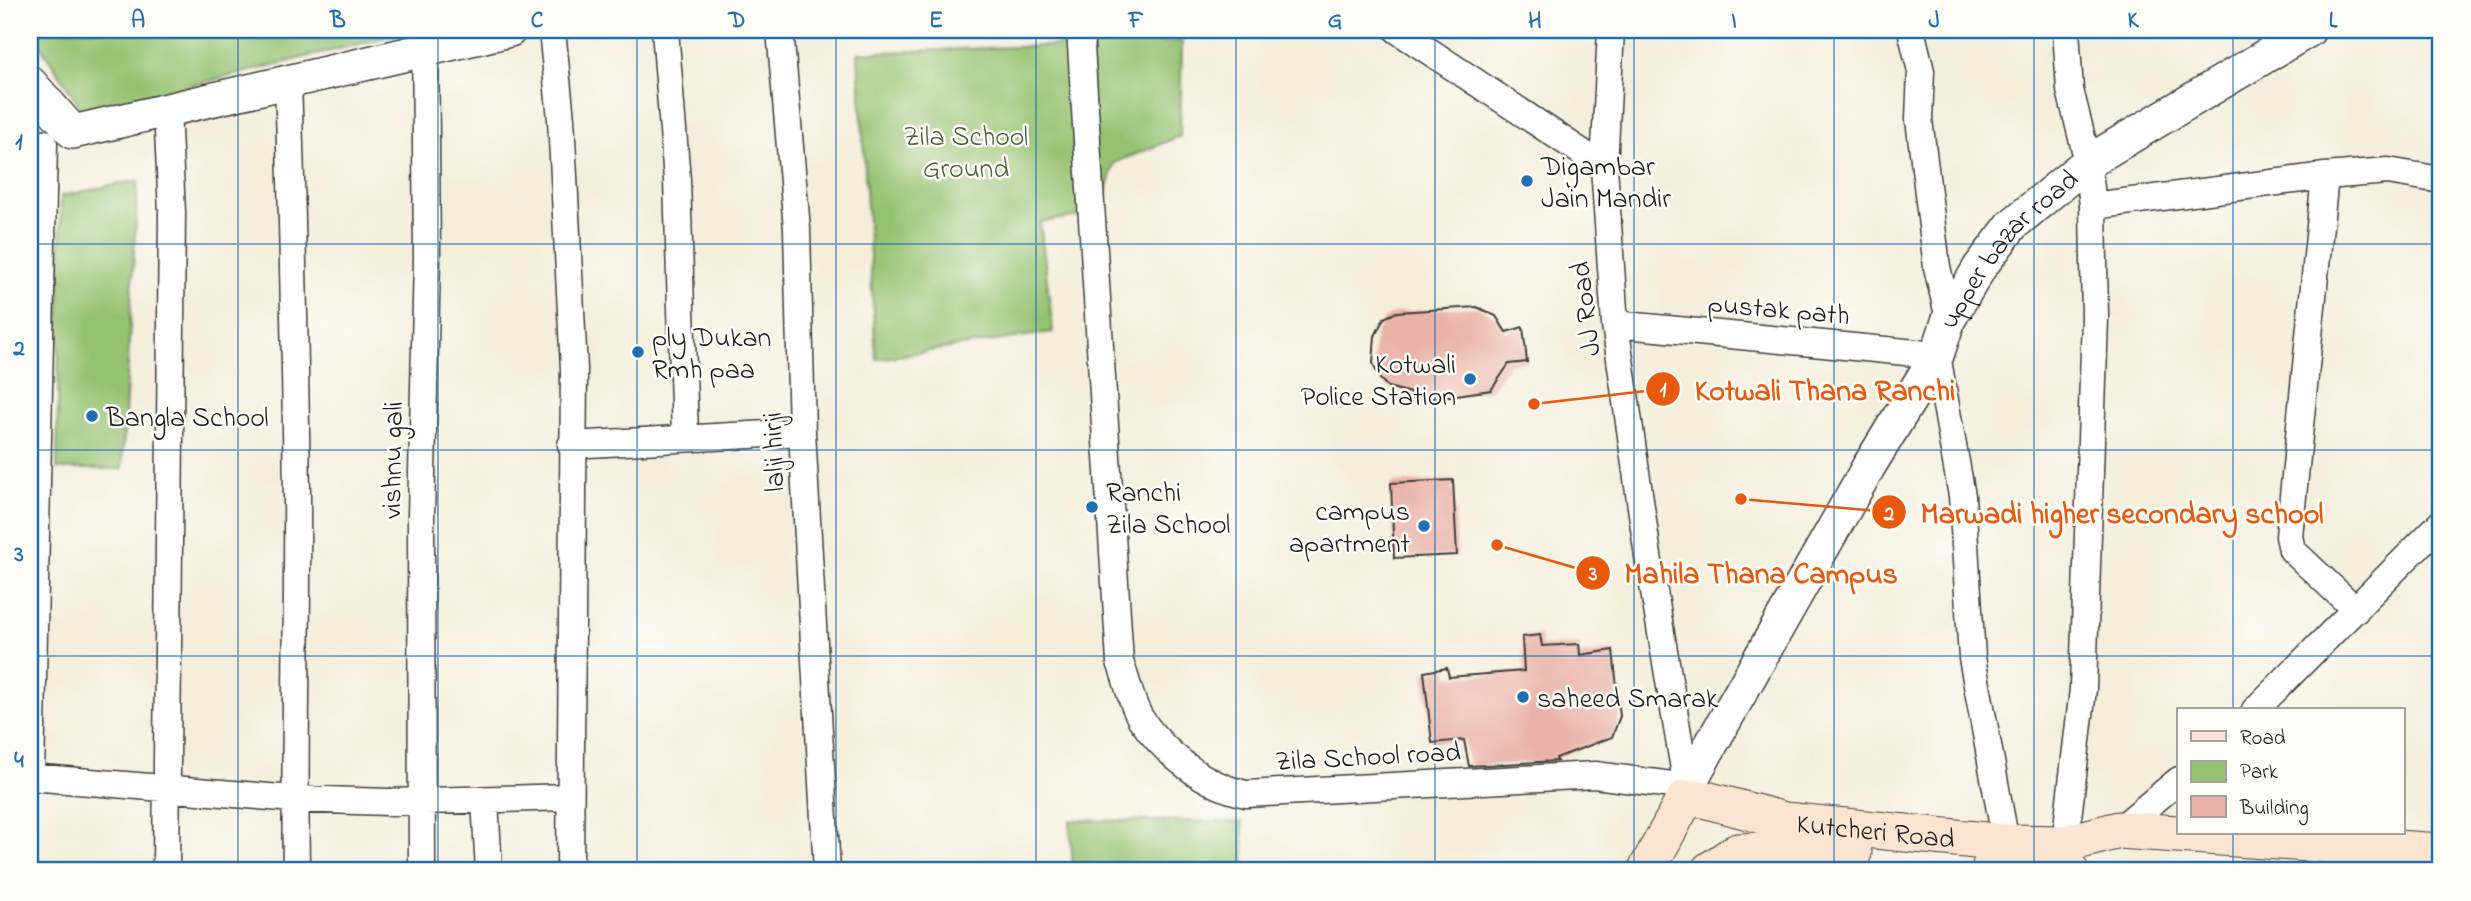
<svg xmlns="http://www.w3.org/2000/svg" width="2471" height="901" viewBox="0 0 2471 901" font-family="'Indie Flower',sans-serif">
<style>
.green{fill:#95c271;stroke:#586f46;stroke-width:2}
.building{fill:#e9b3a7}
.lines{fill:none;stroke-linecap:round;stroke-linejoin:round}
.minor-casing{stroke:#3d3c39;stroke-width:29}
.tertiary-casing{stroke:#3d3c39;stroke-width:36}
.secondary-casing{stroke:#3d3c39;stroke-width:39}
.minor{stroke:#fff;stroke-width:26}
.tertiary{stroke:#fff;stroke-width:33}
.secondary{stroke:#fce5d0;stroke-width:37}
.grid{fill:none;stroke:#1f6fb2;stroke-width:2;stroke-opacity:0.55}
.poi-dot{fill:#1f6fb2;stroke:#fdfcf7;stroke-width:2.5}
.labels{text-anchor:middle;stroke-width:5;stroke-linejoin:round;paint-order:stroke}
.park-label{font-size:28px;fill:#4c5e3e;stroke:#fdfcf7}
.poi-label{font-size:28px;fill:#1c1c1c;stroke:#fdfcf7;text-anchor:start}
.street-label{font-size:28px;fill:#1c1c1c;stroke:#fdfcf7}
.leader{fill:none;stroke:#e8590c;stroke-width:2.5}
.callout-dot{fill:#e8590c;stroke:#fdfcf7;stroke-width:2.5}
.mark-label{font-size:21px;text-anchor:middle;font-weight:bold;fill:#fff}
.callout-label{font-size:30px;text-anchor:middle;font-weight:bold;fill:#e8590c;stroke:#fdfcf7;stroke-width:5;stroke-linejoin:round;paint-order:stroke}
.neatline{fill:none;stroke:#1f6fb2;stroke-width:2.5}
.grid-label{font-size:23px;text-anchor:middle;font-weight:bold;fill:#1f6fb2}
</style>
<rect width="100%" height="100%" fill="#fdfcf7"/>
<filter id="ink" filterUnits="userSpaceOnUse"><feTurbulence type="fractalNoise" baseFrequency=".0143" numOctaves="2"/><feDisplacementMap in="SourceGraphic" scale="14" xChannelSelector="R" yChannelSelector="G"/><feConvolveMatrix kernelMatrix="1 2 1 2 8 2 1 2 1" color-interpolation-filters="sRGB"/></filter>
<filter id="wash" filterUnits="userSpaceOnUse"><feTurbulence type="fractalNoise" baseFrequency=".00686" numOctaves="4" result="noise"/><feDisplacementMap in="SourceGraphic" scale="28" xChannelSelector="R" yChannelSelector="G"/><feGaussianBlur stdDeviation="1.57" result="paint"/><feColorMatrix in="noise" values="0 0 0 0 0 0 0 0 0 0 0 0 0 0 0 0 0 1.4 0 .05"/><feComposite in="paint" operator="in"/></filter>
<g filter="url(#wash)">
<rect width="100%" height="100%" fill="#f5eedb"/>
<!-- green -->
<path class="green" d="M30 30H402L403 33 84 112Z
M1182 41 1180 136 1114 163 1100 213 1040 222 1053 332 876 359 858 53Z
M138 180 122 469H57L61 196Z
M1070 820 1242 822 1245 871H1073Z"/>
<g id="blocks">
<!-- building -->
<path class="building" d="M1477 307 1496 316 1506 332 1523 327 1527 362 1509 364 1491 390 1414 401V394L1388 387 1379 378 1373 363 1375 336 1384 318 1397 312Z
M1453 480 1457 555 1394 558 1391 483Z
M1540 635 1542 646 1579 644 1580 655 1613 650 1620 716 1612 737 1556 758 1557 761 1469 766 1464 740 1432 743 1424 672 1447 668 1449 677 1524 671 1522 637Z"/>
</g>
</g>
<g filter="url(#ink)">
<use href="#blocks" fill-opacity="0" stroke="#3d3c39" stroke-width="2"/>
<g class="lines">
<defs>
<path id="minor" d="M552 30 561 119 574 369 570 871
M665 30 677 180 685 437
M780 30 797 229 802 432 827 871
M1080 30 1120 662C1127 679 1131 704 1141 719 1165 754 1205 786 1246 794L1595 775 1687 787 1648 556 1615 324 1604 167 1611 30
M1397 30 1604 167
M1911 30 1921 71 1919 119 1937 267 1949 319
M288 83C293 220 295 358 297 495 298 621 294 746 296 871
M2325 176 2289 536 2292 550 2356 610
M2093 206 2325 176 2388 171 2441 180
M1615 324 1937 355 1962 496 1972 658 2006 843
M571 445 802 432
M2255 710 2441 523
M30 777 293 799 388 802 569 797
M31 777 44 143
M485 801 489 871
M2119 830 2179 780
M2065 844 2083 689 2095 317 2093 206 2088 162 2070 90 2066 30
M166 871 172 212 167 111
M422 871 421 517 427 258 425 30"/>
<g id="tertiary">
<path d="M30 83 73 132 510 30"/>
<path id="s1" d="M1690 799 1687 787 1869 466 1937 355 1949 319 1980 267 2012 225 2088 162 2309 30"/>
</g>
<g id="secondary">
<path d="M1991 866 2070 871"/>
<path id="s2" d="M1646 871 1685 799H1703L1785 821 2006 843 2065 844 2119 830 2441 852"/>
<path d="M1709 871 1737 852 1804 849 1853 853"/>
</g>
</defs>
<!-- minor casing -->
<use href="#minor" class="minor-casing"/>
<!-- tertiary casing -->
<use href="#tertiary" class="tertiary-casing"/>
<!-- secondary casing -->
<use href="#secondary" class="secondary-casing"/>
<!-- minor -->
<use href="#minor" class="minor"/>
<!-- tertiary -->
<use href="#tertiary" class="tertiary"/>
<!-- secondary -->
<use href="#secondary" class="secondary"/>
</g>
</g>
<!-- grid -->
<path class="grid" d="M238 30V871M438 30V871M637 30V871M836 30V871M1036 30V871M1236 30V871M1435 30V871M1634 30V871M1834 30V871M2034 30V871M2233 30V710M30 244H2441M30 450H2441M30 656H2441M2233 833V871"/>
<!-- markers -->
<g class="poi-dot">
<circle cx="1527" cy="181" r="7"/>
<circle cx="638" cy="352" r="7"/>
<circle cx="1470" cy="379" r="7"/>
<circle cx="92" cy="416" r="7"/>
<circle cx="1092" cy="507" r="7"/>
<circle cx="1424" cy="526" r="7"/>
<circle cx="1523" cy="697" r="7"/>
</g>
<g class="labels">
<!-- park labels -->
<g class="park-label">
<text x="966" y="145">Zila School<tspan x="966" dy="32">Ground</tspan></text>
</g>
<!-- poi labels -->
<g class="poi-label">
<text x="1541" y="175">Digambar<tspan x="1541" dy="32">Jain Mandir</tspan></text>
<text x="652" y="346">ply Dukan<tspan x="652" dy="32">Rmh paa</tspan></text>
<text x="1456" y="373" text-anchor="end">Kotwali<tspan x="1456" dy="32">Police Station</tspan></text>
<text x="106" y="426">Bangla School</text>
<text x="1106" y="501">Ranchi<tspan x="1106" dy="32">Zila School</tspan></text>
<text x="1410" y="520" text-anchor="end">campus<tspan x="1410" dy="32">apartment</tspan></text>
<text x="1537" y="707">saheed Smarak</text>
</g>
<!-- street labels -->
<g class="street-label">
<text dy="10" stroke="none"><textPath href="#s1" startOffset="642">upper bazar road</textPath></text>
<text transform="translate(1779 308) rotate(5)" y="10">pustak path</text>
<text transform="translate(1584 309) rotate(-97)" y="10">JJ Road</text>
<text transform="translate(772 452) rotate(-92)" y="10">lalji hirji</text>
<text transform="translate(391 460) rotate(-89)" y="10">vishnu gali</text>
<text transform="translate(1368 755) rotate(-3)" y="10">Zila School road</text>
<text dy="10" stroke="none"><textPath href="#s2" startOffset="276">Kutcheri Road</textPath></text>
</g>
</g>
<!-- callouts -->
<path class="leader" d="M1534 404L1663 389M1741 499L1889 512M1497 545L1593 573"/>
<g class="callout-dot">
<circle cx="1534" cy="404" r="7"/>
<circle cx="1741" cy="499" r="7"/>
<circle cx="1497" cy="545" r="7"/>
<circle cx="1663" cy="389" r="18"/>
<circle cx="1889" cy="512" r="18"/>
<circle cx="1593" cy="573" r="18"/>
</g>
<g class="mark-label">
<text x="1663" y="396">1</text>
<text x="1889" y="520">2</text>
<text x="1593" y="580">3</text>
</g>
<g class="callout-label">
<text x="1825" y="400">Kotwali Thana Ranchi</text>
<text x="2122" y="523">Marwadi higher secondary school</text>
<text x="1761" y="583">Mahila Thana Campus</text>
</g>
<!-- margin -->
<rect width="2471" height="901" fill="none" stroke="#fdfcf7" stroke-width="77"/>
<!-- legend -->
<rect x="2177" y="708" width="228" height="126" fill="#fdfcf7" stroke="#a3a29f" stroke-width="2"/>
<rect x="2191" y="731" width="35" height="10" fill="#fce5d0" stroke="#a3a29f" stroke-width="2"/>
<text x="2240" y="744" font-size="21" fill="#1c1c1c">Road</text>
<rect x="2191" y="761" width="35" height="21" fill="#95c271" stroke="#a3a29f" stroke-width="2"/>
<text x="2240" y="778" font-size="21" fill="#1c1c1c">Park</text>
<rect x="2191" y="796" width="35" height="21" fill="#e9b3a7" stroke="#a3a29f" stroke-width="2"/>
<text x="2240" y="814" font-size="21" fill="#1c1c1c">Building</text>
<rect x="38" y="38" width="2394" height="824" class="neatline"/>
<g class="grid-label">
<text x="138" y="27">A</text>
<text x="338" y="27">B</text>
<text x="537" y="27">C</text>
<text x="737" y="27">D</text>
<text x="936" y="27">E</text>
<text x="1136" y="27">F</text>
<text x="1335" y="27">G</text>
<text x="1535" y="27">H</text>
<text x="1734" y="27">I</text>
<text x="1934" y="27">J</text>
<text x="2133" y="27">K</text>
<text x="2333" y="27">L</text>
<text x="19" y="149">1</text>
<text x="19" y="355">2</text>
<text x="19" y="561">3</text>
<text x="19" y="767">4</text>
</g>
</svg>
